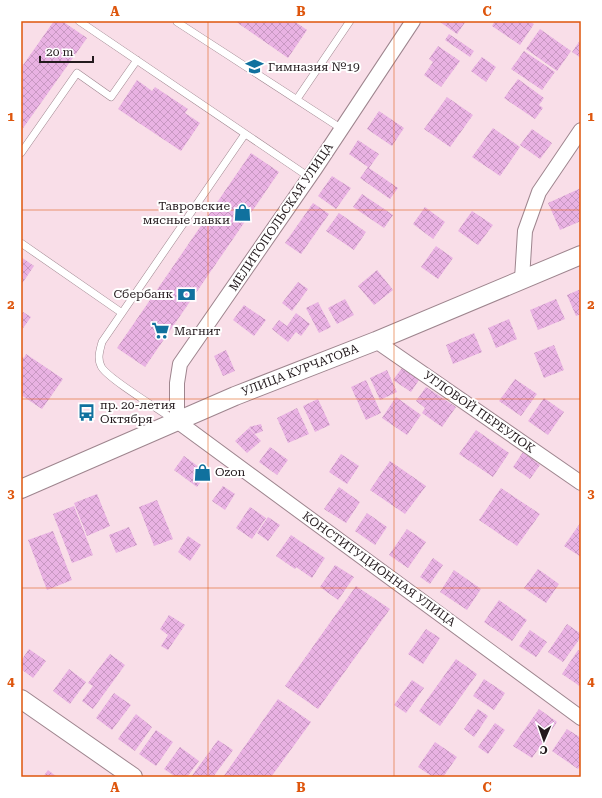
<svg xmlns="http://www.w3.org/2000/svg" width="602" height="798" viewBox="0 0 602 798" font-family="'Roboto Serif',serif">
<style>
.building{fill:url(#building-cross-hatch)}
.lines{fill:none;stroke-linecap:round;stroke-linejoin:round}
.service-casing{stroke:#9e858e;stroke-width:8}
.minor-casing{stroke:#9e858e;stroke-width:16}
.tertiary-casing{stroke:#9e858e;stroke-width:20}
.service{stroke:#fff;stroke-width:7}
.minor{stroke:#fff;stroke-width:14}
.tertiary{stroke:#fff;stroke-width:18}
.grid{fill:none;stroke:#de560d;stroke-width:1;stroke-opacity:0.55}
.labels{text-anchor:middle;stroke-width:4;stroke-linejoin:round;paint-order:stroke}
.poi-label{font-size:12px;fill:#231a1d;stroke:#fff;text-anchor:start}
.street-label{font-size:12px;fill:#231a1d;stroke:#fff}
.neatline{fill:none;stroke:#de560d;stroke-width:1.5}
.grid-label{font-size:13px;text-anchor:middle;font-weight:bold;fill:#de560d}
</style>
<defs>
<pattern id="building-cross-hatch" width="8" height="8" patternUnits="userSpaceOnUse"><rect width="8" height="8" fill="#e9b2e3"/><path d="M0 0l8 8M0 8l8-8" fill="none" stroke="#c898c2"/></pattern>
</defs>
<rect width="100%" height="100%" fill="#f9dee8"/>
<!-- building -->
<path class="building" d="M54 21H62L87 38 21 131V68Z
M235 21H294L307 30 288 58Z
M440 21H466L457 34 440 22Z
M495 21H529L534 24 520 45 492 26Z
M540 29 571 51 557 71 526 49Z
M449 34 474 51 470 57 445 40Z
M581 39V58L572 52Z
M438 46 460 61 441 87 424 75 433 62 429 59Z
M524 51 555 72 542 90 511 69Z
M482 57 496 67 486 82 471 71Z
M518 79 544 98 539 105 543 108 535 119 504 98Z
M137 80 152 91 155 87 188 109 185 113 200 123 181 151 118 109Z
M447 97 473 115 450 147 424 129Z
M379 111 404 128 392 146 367 129Z
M493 128 520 147 500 176 472 157Z
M532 129 552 143 540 159 520 145Z
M358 140 379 154 369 168 398 188 390 199 360 178 368 167 349 154Z
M251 153 279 172 145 367 117 348Z
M332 176 351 188 336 209 318 196Z
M581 188V221L560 230 548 203Z
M362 194 393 215 384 228 353 207Z
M313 203 329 214 301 254 285 243Z
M425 207 445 222 433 239 413 224Z
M472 211 493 225 478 245 458 231Z
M339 213 366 232 354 250 326 231Z
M436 246 453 258 438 279 421 267Z
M21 257 34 266 21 285Z
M377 270 393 290 374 305 358 286Z
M298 282 308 289 292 311 282 303Z
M581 289V314L576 316 567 295Z
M345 299 354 315 337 324 328 308Z
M556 299 565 319 538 330 530 310Z
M318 302 331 327 319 333 306 308Z
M244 305 266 320 254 336 233 320Z
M23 312 31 317 21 331V314Z
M296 313 310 324 301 336 296 332 288 342 272 329 279 320 287 326Z
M509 319 517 339 496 348 488 328Z
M474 333 482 352 453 364 446 345Z
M554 345 564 370 544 378 534 353Z
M226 350 235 371 223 376 214 356Z
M26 354 63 379 42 409 21 395V356L24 358Z
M402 368 419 380 411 392 393 380Z
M387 370 397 392 380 400 370 378Z
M515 379 537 394 521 416 499 401Z
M366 380 381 413 366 420 351 387Z
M426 387 456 407 442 427 422 413 425 408 416 401Z
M396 397 421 415 407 435 382 418Z
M544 398 564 412 548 435 528 421Z
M318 399 330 425 315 432 303 406Z
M297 408 309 434 288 443 277 418Z
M261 424 263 431 255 434 249 427Z
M249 428 261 441 247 453 235 441Z
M476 430 509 453 493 477 459 454Z
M270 447 288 460 277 475 259 462Z
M523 452 540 465 530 479 513 467Z
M341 454 359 466 347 484 329 472Z
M184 456 207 473 197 487 174 470Z
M390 461 426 486 405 514 370 490Z
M223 486 235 494 225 510 212 501Z
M339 487 360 502 346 523 324 509Z
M501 488 540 514 517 546 479 520Z
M97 494 110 526 87 536 74 503Z
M157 500 173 539 154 546 139 507Z
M74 506 93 555 72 563 53 514Z
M250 507 266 518 252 539 236 528Z
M367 513 387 527 375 545 355 531Z
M268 517 280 525 268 541 257 533Z
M581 522V557L564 546Z
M129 527 137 545 116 553 109 535Z
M407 529 426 542 408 568 389 555Z
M53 531 72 580 47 590 28 540Z
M291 535 325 558 312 578 296 567 295 569 276 556Z
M188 536 201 545 190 561 178 552Z
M433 558 443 565 430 584 420 577Z
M335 565 354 577 338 600 320 587Z
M538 569 559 584 546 603 524 588Z
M454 570 481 589 467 610 440 592Z
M356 586 390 609 318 709 285 686Z
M499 600 527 620 512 641 484 622Z
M169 615 185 625 168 650 161 646 168 635 160 629Z
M567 624 581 634V637L563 662 548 652Z
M426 629 440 638 423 664 408 654Z
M530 630 547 642 536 657 519 646Z
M29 649 46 661 33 678 21 669V661Z
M578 650 581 652V687L562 674Z
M110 654 125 665 93 709 82 701 93 686 88 683Z
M456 659 477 674 440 726 419 711Z
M69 669 86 682 70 704 53 691Z
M484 679 505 693 494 710 473 696Z
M412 680 424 688 406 713 394 705Z
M114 693 131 705 112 730 96 718Z
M278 699 311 722 271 777H223Z
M478 709 488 716 474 737 464 729Z
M539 709 557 722 532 758 513 746Z
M136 714 152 727 135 751 118 739Z
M495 723 505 730 488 754 478 747Z
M567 729 581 738V765L578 769 552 751Z
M156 730 173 742 156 766 139 754Z
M218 740 233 750 213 777H191Z
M435 742 457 757 443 777H433L418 767Z
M180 747 199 761 187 777H176L164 769Z
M48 770 57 777H43Z"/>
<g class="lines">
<defs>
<path id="service" d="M79 21 309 177
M177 22 342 129
M297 99 350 21
M21 153 77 73 111 97 137 60
M21 243 122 313
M176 421C163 412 105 377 101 366 97 358 100 350 102 342L245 134"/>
<path id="minor" d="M413 21 315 169 180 364 177 383V421L581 718
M522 279 525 231 539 192 581 130
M376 341 581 483"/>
<path id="tertiary" d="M21 489 235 396 376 341 581 255
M21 699 133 777"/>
</defs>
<!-- service casing -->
<use href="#service" class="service-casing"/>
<!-- minor casing -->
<use href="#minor" class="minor-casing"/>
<!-- tertiary casing -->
<use href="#tertiary" class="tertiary-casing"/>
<!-- service -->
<use href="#service" class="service"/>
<!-- minor -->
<use href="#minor" class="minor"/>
<!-- tertiary -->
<use href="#tertiary" class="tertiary"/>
</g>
<!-- grid -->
<path class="grid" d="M208 21V777M394 21V777M21 210H581M21 399H581M21 588H581"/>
<!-- icons -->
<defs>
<symbol id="school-bare" viewBox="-9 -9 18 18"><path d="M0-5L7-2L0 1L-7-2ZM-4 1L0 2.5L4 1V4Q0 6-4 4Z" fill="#10719e" stroke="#fff" stroke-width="2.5" paint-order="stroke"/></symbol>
<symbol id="shop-bare" viewBox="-9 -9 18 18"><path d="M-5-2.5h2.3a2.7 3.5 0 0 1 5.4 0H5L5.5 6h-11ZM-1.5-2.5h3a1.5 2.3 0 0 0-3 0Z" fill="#10719e" stroke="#fff" stroke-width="2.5" paint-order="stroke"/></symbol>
<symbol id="bank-bare" viewBox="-9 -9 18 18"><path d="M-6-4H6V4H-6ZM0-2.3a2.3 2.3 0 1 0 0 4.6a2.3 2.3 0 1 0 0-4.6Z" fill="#10719e" stroke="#fff" stroke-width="2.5" paint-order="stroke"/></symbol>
<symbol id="supermarket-bare" viewBox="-9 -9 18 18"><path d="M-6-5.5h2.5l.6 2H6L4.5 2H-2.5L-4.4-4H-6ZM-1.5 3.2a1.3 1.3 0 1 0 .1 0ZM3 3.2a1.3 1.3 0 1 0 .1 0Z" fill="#10719e" stroke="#fff" stroke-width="2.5" paint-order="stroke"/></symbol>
<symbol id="bus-bare" viewBox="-9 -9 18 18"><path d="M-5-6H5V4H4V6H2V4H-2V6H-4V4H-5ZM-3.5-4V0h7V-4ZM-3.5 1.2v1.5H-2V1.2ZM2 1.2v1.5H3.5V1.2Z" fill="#10719e" stroke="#fff" stroke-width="2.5" paint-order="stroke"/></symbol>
</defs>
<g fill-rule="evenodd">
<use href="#school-bare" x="242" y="54" width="25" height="25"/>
<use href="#shop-bare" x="230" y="200" width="25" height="25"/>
<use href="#bank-bare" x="174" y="282" width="25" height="25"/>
<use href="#supermarket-bare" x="148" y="318" width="25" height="25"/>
<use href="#bus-bare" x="74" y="400" width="25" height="25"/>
<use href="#shop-bare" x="190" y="460" width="25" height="25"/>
</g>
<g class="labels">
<!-- poi labels -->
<g class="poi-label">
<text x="268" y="71">Гимназия №19</text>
<text x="230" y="210" text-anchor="end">Тавровские<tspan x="230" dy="14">мясные лавки</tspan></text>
<text x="173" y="298" text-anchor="end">Сбербанк</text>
<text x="174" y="335">Магнит</text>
<text x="100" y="409">пр. 20-летия<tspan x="100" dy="14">Октября</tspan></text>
<text x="215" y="476">Ozon</text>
</g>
<!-- street labels -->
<g class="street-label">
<text transform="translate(281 217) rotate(-56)" y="4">МЕЛИТОПОЛЬСКАЯ УЛИЦА</text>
<text transform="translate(300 370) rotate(-21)" y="4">УЛИЦА КУРЧАТОВА</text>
<text transform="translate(479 412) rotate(35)" y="4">УГЛОВОЙ ПЕРЕУЛОК</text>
<text transform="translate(379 569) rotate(36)" y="4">КОНСТИТУЦИОННАЯ УЛИЦА</text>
</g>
</g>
<!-- border -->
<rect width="602" height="798" fill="none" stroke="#ffffff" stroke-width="44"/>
<!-- north arrow -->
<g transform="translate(544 740) rotate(182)" stroke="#ffffff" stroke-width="3" paint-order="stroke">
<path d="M0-3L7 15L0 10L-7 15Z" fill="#231a1d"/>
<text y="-6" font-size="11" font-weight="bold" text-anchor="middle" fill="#231a1d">С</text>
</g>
<!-- scale -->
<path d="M40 56v6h53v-6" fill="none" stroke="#231a1d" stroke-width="2"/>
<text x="46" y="56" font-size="12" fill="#231a1d" stroke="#ffffff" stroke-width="3" paint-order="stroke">20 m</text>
<rect x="22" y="22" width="558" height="754" class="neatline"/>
<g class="grid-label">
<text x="115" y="16">A</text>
<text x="301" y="16">B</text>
<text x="487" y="16">C</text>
<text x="11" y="121">1</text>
<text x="591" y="121">1</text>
<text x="11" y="309">2</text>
<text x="591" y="309">2</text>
<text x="11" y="498">3</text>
<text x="591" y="498">3</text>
<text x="11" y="686">4</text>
<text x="591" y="686">4</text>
<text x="115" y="792">A</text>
<text x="301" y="792">B</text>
<text x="487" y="792">C</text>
</g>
</svg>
